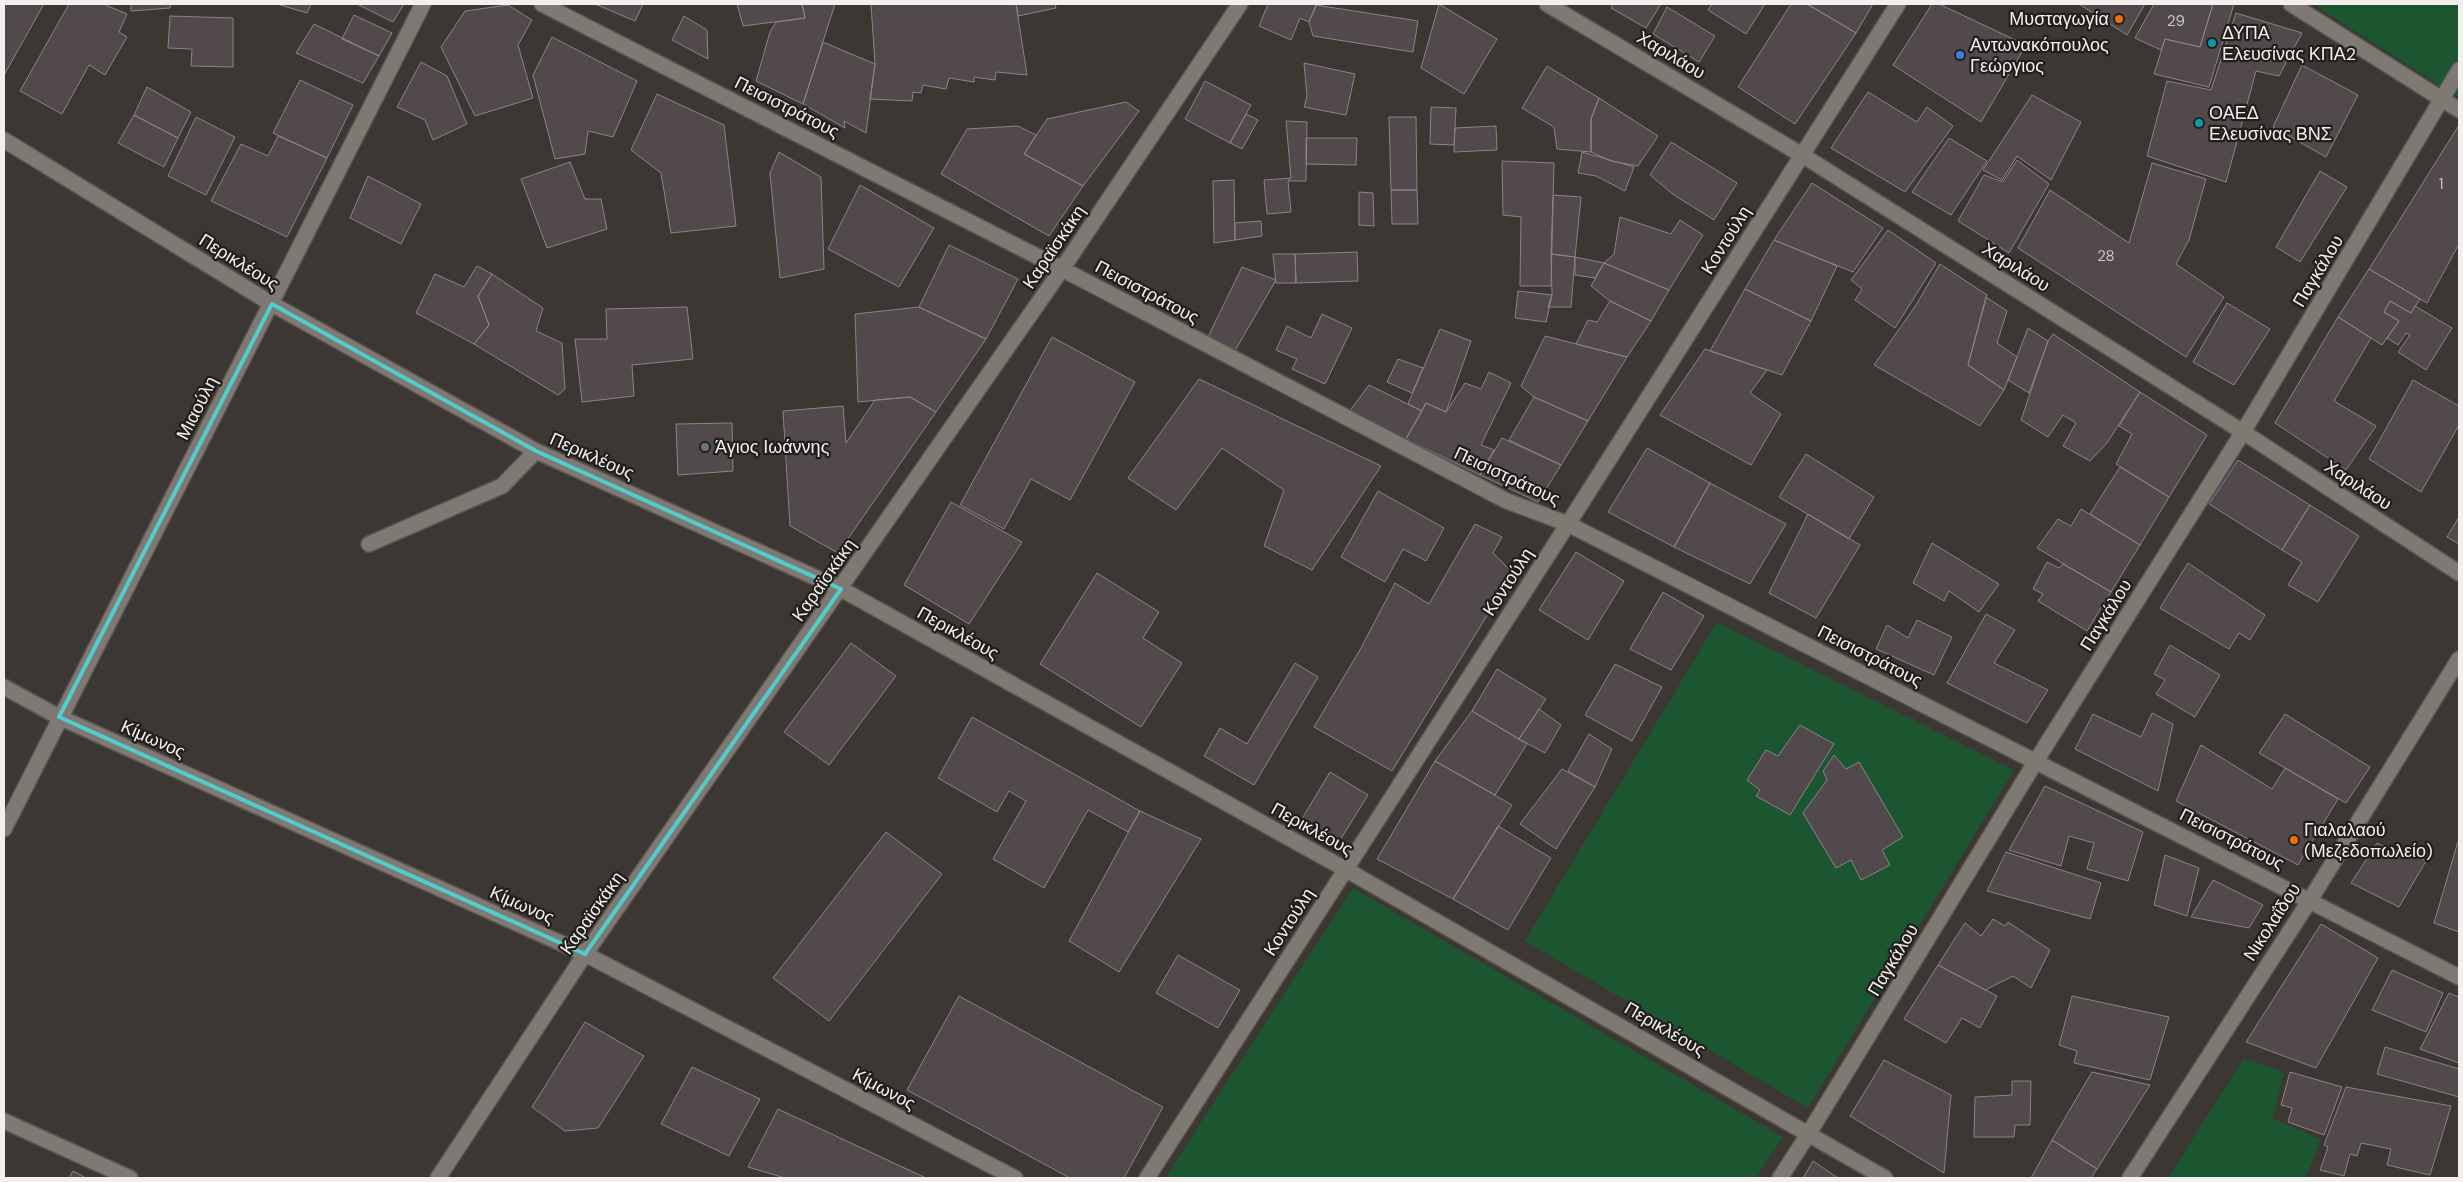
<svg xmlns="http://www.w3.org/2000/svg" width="2463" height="1182" viewBox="0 0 2463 1182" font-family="'DM Sans',sans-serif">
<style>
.green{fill:#1b5631}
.building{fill:#51494c;stroke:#8b8386}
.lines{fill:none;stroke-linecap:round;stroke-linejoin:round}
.street-casing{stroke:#595451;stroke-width:18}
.secondary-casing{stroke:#595451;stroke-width:18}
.street{stroke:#7f7973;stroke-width:15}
.secondary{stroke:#7f7973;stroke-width:15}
.marked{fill:none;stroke:#52cdce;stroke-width:4;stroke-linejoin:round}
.food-dot{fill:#e8710a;stroke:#211f1c;stroke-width:2}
.culture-dot{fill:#0f9aa8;stroke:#211f1c;stroke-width:2}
.shop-dot{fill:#3f7fe0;stroke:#211f1c;stroke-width:2}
.worship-dot{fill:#6b7280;stroke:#211f1c;stroke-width:2}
.labels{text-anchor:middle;stroke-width:4.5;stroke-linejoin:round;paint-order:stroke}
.number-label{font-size:15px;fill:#cac6c4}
.poi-label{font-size:18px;fill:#f3efec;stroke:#211f1c;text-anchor:start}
.street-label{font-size:18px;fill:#f3efec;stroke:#211f1c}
</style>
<rect width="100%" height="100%" fill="#3c3732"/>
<!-- green -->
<path class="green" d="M2313 4H2459V98Z
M1717 622 2014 770 1808 1108 1525 941Z
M1353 888 1783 1137 1756 1178H1165Z
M2244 1058 2284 1072 2273 1119 2321 1139 2306 1178H2168Z"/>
<!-- building -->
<path class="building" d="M4 4H44L4 75Z
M69 4H103L127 14 119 32 127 37 105 75 89 65 62 114 20 91Z
M131 4H170V8L131 11Z
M277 4H311L307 13Z
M357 4H404L393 22Z
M595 4H643L635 21Z
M737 4H802L805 18 743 26Z
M802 4H835L803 104 756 81 770 32 776 22 805 18Z
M871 4H1016L1027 75 996 72 995 80 974 77V82L949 78 946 89 923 85 921 93 913 92 912 101 870 99 875 64Z
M1016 4H1055L1056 8 1018 16Z
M1268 4H1317L1309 22 1300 18 1291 40 1259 26Z
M1439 4 1497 39 1464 94 1421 68Z
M1613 4H1661L1646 28 1611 8Z
M1712 4H1765L1746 34 1708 10Z
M1791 4H1807L1856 33 1795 124 1738 87Z
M1807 4H1873L1856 33Z
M1932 4H1939L2026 45 1981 122 1893 65Z
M2079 4H2145L2127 35Z
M2154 4H2213L2200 47 2165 39 2161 50 2135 38Z
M2213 4H2234L2209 87 2154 74 2165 39 2200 47Z
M508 5 532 20 518 45 533 98 475 116 441 47 465 11Z
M1316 5 1418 21 1413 52 1313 36 1309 22Z
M1667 7 1715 36 1699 62 1653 34Z
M2236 13 2302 33 2279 76 2256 71 2226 182 2147 156 2167 81 2211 90Z
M354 15 392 33 379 56 342 39Z
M170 16 233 18V67L191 66 192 49 168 48Z
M684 16 707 30 708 59 672 40Z
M314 24 379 56 363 83 296 53Z
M552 37 637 81 613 137 588 131 585 154 555 159 533 75Z
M823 42 875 64 866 133 844 121 845 128 803 104Z
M421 62 447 76 467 124 433 140 425 120 397 107Z
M1304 63 1355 74 1346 115 1304 107 1307 96Z
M2302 65 2358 95 2326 157 2273 127Z
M1547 66 1599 98 1591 119V152L1557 149 1554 127 1522 108Z
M300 80 353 105 327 158 273 133Z
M1205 81 1251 105 1230 143 1185 119Z
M147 87 191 112 178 138 134 115Z
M1868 92 1917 122 1927 107 1953 126 1905 192 1831 148Z
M657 94 724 125 736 226 671 233 661 173 631 150Z
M2032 95 2081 122 2051 180 2017 156 2002 180 1983 170Z
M1599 98 1658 136 1638 166 1611 161 1591 152V119Z
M1126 102 1139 111 1083 186 1024 154 1047 119Z
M1431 107 1456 108 1454 145 1430 144Z
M1246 114 1258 120 1242 149 1230 143Z
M134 115 178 138 164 167 118 143Z
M196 117 235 137 206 195 168 176Z
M1389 117H1416L1417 190H1391Z
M1286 121 1307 122 1306 181H1288L1291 178Z
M2459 125V244L2427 303 2369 269Z
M1018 126 1036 135 1024 154 1083 186 1049 236 941 174 967 129Z
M1496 126 1497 150 1454 152 1455 128Z
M278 136 327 158 287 237 211 201 241 144 268 156Z
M1306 138H1357L1356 165 1306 164Z
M1949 138 1987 161 1951 215 1912 192Z
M1671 142 1737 183 1714 220 1674 195 1650 175Z
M779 152 821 177 824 269 780 278 770 173Z
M1582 152 1634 167 1625 191 1596 176 1578 173Z
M2017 160 2049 184 2009 253 1958 221 1984 175 2003 182Z
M1502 161 1554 163 1551 286H1520L1521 217 1503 215Z
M570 162 585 199H601L607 229 547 248 521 179Z
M2152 163 2206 179 2189 240 2176 264 2224 297 2186 357 2018 248 2050 190 2129 243Z
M2320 171 2347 187 2300 262 2276 247Z
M368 176 421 204 401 244 350 218Z
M1291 178 1288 181 1291 212 1267 214 1264 180Z
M1234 180 1235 240 1214 243 1213 181Z
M1812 183 1883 228 1853 272 1774 240Z
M860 185 934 228 899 287 828 249Z
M1391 190H1417L1418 224H1392Z
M1359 192 1373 193 1374 226 1359 225Z
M1553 195 1581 197 1575 257 1551 254Z
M1620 217 1671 234 1680 220 1703 235 1669 290 1604 263 1614 254Z
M1261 221 1262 236 1235 240V223Z
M1888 230 1936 263 1895 328 1855 300 1862 289 1851 280Z
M1774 240 1837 266 1811 321 1745 289Z
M949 245 1018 279 986 339 919 307Z
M1357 252 1358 281 1296 283 1295 254Z
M1273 254H1295L1296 283H1276Z
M1551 254 1575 257 1571 307H1548L1552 295Z
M1575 257 1604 263 1595 278 1575 275Z
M1604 263 1669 290 1651 321 1610 301 1591 286Z
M1940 264 1987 295 1968 365 2004 390 1980 426 1874 365 1916 305Z
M477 266 492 274 478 296 489 325 474 344 416 313 435 274 464 287Z
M1242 267 1276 280 1233 354 1206 341Z
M2369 269 2420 299 2411 313 2390 301 2384 312 2399 321 2382 345 2338 317Z
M492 274 543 308 536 331 562 343 565 389 558 395 474 344 489 325 478 296Z
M1745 289 1811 321 1782 375 1710 351Z
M1518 291 1552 295 1546 322 1515 318Z
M1986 297 2007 311 1997 343 2017 357 2004 390 1968 365Z
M1610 301 1651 321 1627 357 1576 344 1588 320 1597 322Z
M2390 301 2411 313 2415 306 2452 328 2426 370 2398 352 2410 335 2406 333 2398 345 2387 338 2399 321 2384 312Z
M2227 303 2270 329 2234 385 2193 362Z
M687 307 693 359 632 365 634 396 582 402 575 339H607L606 309Z
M919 307 986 339 936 412 910 397 858 402 855 314Z
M1322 314 1352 328 1325 384 1292 369 1297 359 1276 350 1287 326 1311 338Z
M2338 317 2371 338 2334 401 2376 426 2346 470 2275 423Z
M2028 328 2048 341 2029 393 2008 380Z
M1440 329 1471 341 1446 412 1426 403 1422 411 1408 404Z
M2053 334 2140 392 2107 443 2090 461 2063 446 2076 423 2063 415 2048 437 2021 420 2048 341Z
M1545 336 1627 357 1588 421 1534 397 1521 386Z
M1052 337 1135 382 1070 500 1031 479 1004 529 960 505Z
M1705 349 1767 370 1750 393 1781 414 1751 465 1660 415Z
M1398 359 1423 368 1412 393 1387 382Z
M1489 372 1511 383 1481 445 1494 450 1480 475 1406 439 1426 403 1446 412 1465 383 1481 389Z
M1199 379 1381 466 1312 570 1264 546 1284 490 1222 448 1176 510 1128 478Z
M2413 380 2459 406V425L2421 492 2369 459Z
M1369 385 1422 411 1406 439 1349 412Z
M2140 392 2207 435 2169 497 2116 464 2132 434 2119 426Z
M910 397 936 412 838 553 790 526 783 411 843 406 846 443 875 400Z
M1534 397 1588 421 1561 465 1509 440Z
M732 423 733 471 678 475 676 424Z
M1502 438 1561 465 1538 502 1480 475Z
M1647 448 1710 483 1674 547 1608 512Z
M1806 454 1874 497 1849 539 1779 497Z
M2238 460 2310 505 2282 550 2209 504Z
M2120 467 2169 497 2140 545 2090 514Z
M1710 483 1786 524 1750 584 1674 547Z
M1378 491 1444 528 1426 561 1403 549 1385 582 1341 557Z
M951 502 1022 542 969 624 904 585Z
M2310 505 2359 536 2318 602 2288 585 2302 562 2282 550Z
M2081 509 2140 545 2111 592 2037 548 2058 519 2071 526Z
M1808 514 1860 545 1816 618 1769 593Z
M2459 517V544L2447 537Z
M1475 524 1502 537 1493 553 1513 573 1392 771 1314 727 1361 648 1395 583 1429 604Z
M1932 543 1999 584 1979 612 1949 591 1944 601 1913 583Z
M1576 552 1624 581 1588 640 1539 610Z
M2047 562 2059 568 2063 564 2111 592 2087 631 2038 601 2043 594 2033 589Z
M2188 563 2265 615 2250 640 2239 633 2229 649 2160 608Z
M1097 573 1159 612 1143 638 1182 663 1141 727 1040 664Z
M1663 592 1704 616 1671 670 1630 649Z
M1986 614 2015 630 1994 663 2048 690 2027 723 1947 683Z
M1917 620 1952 637 1934 675 1876 649 1887 625 1908 638Z
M851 643 896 676 829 765 784 732Z
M2170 645 2220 675 2195 717 2156 694 2165 680 2154 674Z
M1295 663 1318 677 1254 785 1204 756 1220 728 1247 744Z
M1615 664 1662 687 1632 741 1585 715Z
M1497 669 1546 699 1519 739 1472 711Z
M1539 709 1561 725 1545 753 1519 739Z
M1472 711 1527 744 1495 795 1435 761Z
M2152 713 2173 724 2158 791 2075 749 2093 714 2141 737Z
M2285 714 2370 767 2346 803 2259 753Z
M972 717 1140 811 1128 832 1088 810 1044 888 993 859 1026 801 1009 791 997 812 938 778Z
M1800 725 1834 744 1790 815 1756 796 1760 790 1747 780 1766 750 1778 756Z
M1589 734 1612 749 1595 787 1568 771Z
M2201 745 2272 789 2285 768 2338 799 2298 865 2176 801Z
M1834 755 1846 769 1859 762 1903 837 1882 850 1890 865 1861 880 1851 860 1836 868 1803 813 1827 780 1823 771Z
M1435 761 1512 805 1453 899 1377 859Z
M1562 769 1595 787 1556 849 1520 824Z
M1330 772 1368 795 1337 845 1300 822Z
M2045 786 2143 832 2128 881 2087 869 2094 843 2069 836 2061 866 2009 850Z
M1140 811 1201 839 1119 972 1069 941Z
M1498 826 1551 858 1508 930 1453 899Z
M886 832 942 874 829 1021 773 978Z
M2459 838V932L2434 923Z
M2377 843 2396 853 2400 847 2426 861 2399 907 2351 883Z
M2006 852 2101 883 2090 919 1987 891Z
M2165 855 2199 868 2187 916 2154 905Z
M2213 880 2263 905 2249 928 2191 917Z
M1993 919 2005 926 2008 922 2050 950 2031 988 2013 976 1985 990 1938 965 1965 923 1981 936Z
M2321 924 2378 958 2316 1068 2246 1042Z
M1178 955 1240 990 1218 1028 1156 993Z
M1938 965 1997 996 1980 1028 1962 1018 1946 1043 1904 1019Z
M2392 970 2443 993 2426 1032 2372 1010Z
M2449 993 2459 997V1063L2420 1049Z
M959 996 1163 1107 1124 1178H1070L907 1090Z
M2072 996 2169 1017 2150 1080 2074 1063 2077 1051 2059 1045Z
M585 1022 644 1056 598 1128 565 1131 532 1107Z
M2385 1047 2459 1069V1097L2377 1074Z
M1884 1060 1951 1095 1944 1173 1850 1116Z
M692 1067 760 1099 729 1156 661 1124Z
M2092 1072 2150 1085 2097 1169 2052 1140Z
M2290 1072 2342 1087 2324 1135 2288 1122 2292 1108 2281 1105Z
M2012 1081H2031L2030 1125H2015L2014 1137H1974L1975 1097 2012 1095Z
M2346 1087 2451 1106 2430 1175 2387 1165 2391 1149 2361 1143 2357 1156 2350 1154 2344 1176 2320 1170 2328 1147 2324 1145Z
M778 1109 926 1178H785L748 1167Z
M2052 1140 2097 1169 2091 1178H2031Z
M1813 1161 1838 1178H1803Z
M73 1171 86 1178H69Z"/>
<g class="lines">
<defs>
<path id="street" d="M542 4 1062 269 1507 501 1568 524 2459 977
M1547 4 1802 155 2243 432 2459 573
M2291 4 2459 110
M4 140 272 304 536 451 841 589 1345 869 1885 1178
M369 544 502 486 536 451
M4 687 59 717 585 954 1015 1178
M4 1121 130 1178
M2130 1178 2310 900 2459 659"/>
<path id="secondary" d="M4 829 423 4
M438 1178 585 954 1062 269 1240 4
M1147 1178 1568 524 1898 4
M1780 1178 1809 1133 2036 761 2243 432 2459 70"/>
</defs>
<!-- street casing -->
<use href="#street" class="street-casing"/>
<!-- secondary casing -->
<use href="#secondary" class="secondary-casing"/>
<!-- street -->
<use href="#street" class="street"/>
<!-- secondary -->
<use href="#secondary" class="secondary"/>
</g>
<!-- marked area -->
<path class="marked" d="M272 304 536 451 841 589 585 954 59 717Z"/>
<!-- markers -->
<g class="food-dot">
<circle cx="2119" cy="19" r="5"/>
<circle cx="2294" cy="840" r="5"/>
</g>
<g class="culture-dot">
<circle cx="2212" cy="43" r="5"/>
<circle cx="2199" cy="123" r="5"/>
</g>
<circle class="shop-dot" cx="1960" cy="55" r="5"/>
<circle class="worship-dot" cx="705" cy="447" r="5"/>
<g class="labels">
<!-- number labels -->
<g class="number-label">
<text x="2176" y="26">29</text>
<text x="2441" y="189">1</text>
<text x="2106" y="261">28</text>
</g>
<!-- poi labels -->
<g class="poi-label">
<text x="2109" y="25" text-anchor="end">Μυσταγωγία</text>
<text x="2222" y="39">ΔΥΠΑ<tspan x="2222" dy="21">Ελευσίνας ΚΠΑ2</tspan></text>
<text x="1970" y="51">Αντωνακόπουλος<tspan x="1970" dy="21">Γεώργιος</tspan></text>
<text x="2209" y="119">ΟΑΕΔ<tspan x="2209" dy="21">Ελευσίνας ΒΝΣ</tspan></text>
<text x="715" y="453">Άγιος Ιωάννης</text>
<text x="2304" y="836">Γιαλαλαού<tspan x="2304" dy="21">(Μεζεδοπωλείο)</tspan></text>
</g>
<!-- street labels -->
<g class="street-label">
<text transform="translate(1671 55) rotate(31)" y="6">Χαριλάου</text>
<text transform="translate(787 107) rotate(27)" y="6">Πεισιστράτους</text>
<text transform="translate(1726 240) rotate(-58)" y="6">Κοντούλη</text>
<text transform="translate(1054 247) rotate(-56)" y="6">Καραϊσκάκη</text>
<text transform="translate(239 262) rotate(32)" y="6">Περικλέους</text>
<text transform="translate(2016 267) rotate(32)" y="6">Χαριλάου</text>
<text transform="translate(2318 271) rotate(-59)" y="6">Παγκάλου</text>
<text transform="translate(1147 292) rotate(28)" y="6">Πεισιστράτους</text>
<text transform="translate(197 408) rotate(-63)" y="6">Μιαούλη</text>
<text transform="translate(592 456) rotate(24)" y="6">Περικλέους</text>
<text transform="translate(1507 476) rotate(25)" y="6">Πεισιστράτους</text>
<text transform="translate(2358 485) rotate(33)" y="6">Χαριλάου</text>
<text transform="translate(824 580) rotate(-55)" y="6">Καραϊσκάκη</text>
<text transform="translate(1508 582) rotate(-57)" y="6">Κοντούλη</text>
<text transform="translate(2106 615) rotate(-58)" y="6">Παγκάλου</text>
<text transform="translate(958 633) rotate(29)" y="6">Περικλέους</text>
<text transform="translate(1870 656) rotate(27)" y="6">Πεισιστράτους</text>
<text transform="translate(153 739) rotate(24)" y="6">Κίμωνος</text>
<text transform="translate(1312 829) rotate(29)" y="6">Περικλέους</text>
<text transform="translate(2232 839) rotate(27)" y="6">Πεισιστράτους</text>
<text transform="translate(522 905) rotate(24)" y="6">Κίμωνος</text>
<text transform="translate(592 913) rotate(-55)" y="6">Καραϊσκάκη</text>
<text transform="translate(1289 922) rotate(-57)" y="6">Κοντούλη</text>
<text transform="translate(2272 922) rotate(-57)" y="6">Νικολαΐδου</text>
<text transform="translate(1893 960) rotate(-59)" y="6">Παγκάλου</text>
<text transform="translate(1665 1029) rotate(30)" y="6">Περικλέους</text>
<text transform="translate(884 1089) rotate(28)" y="6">Κίμωνος</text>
</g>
</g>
<!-- border -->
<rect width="2463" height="1182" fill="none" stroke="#f3efec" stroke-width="10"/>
</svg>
